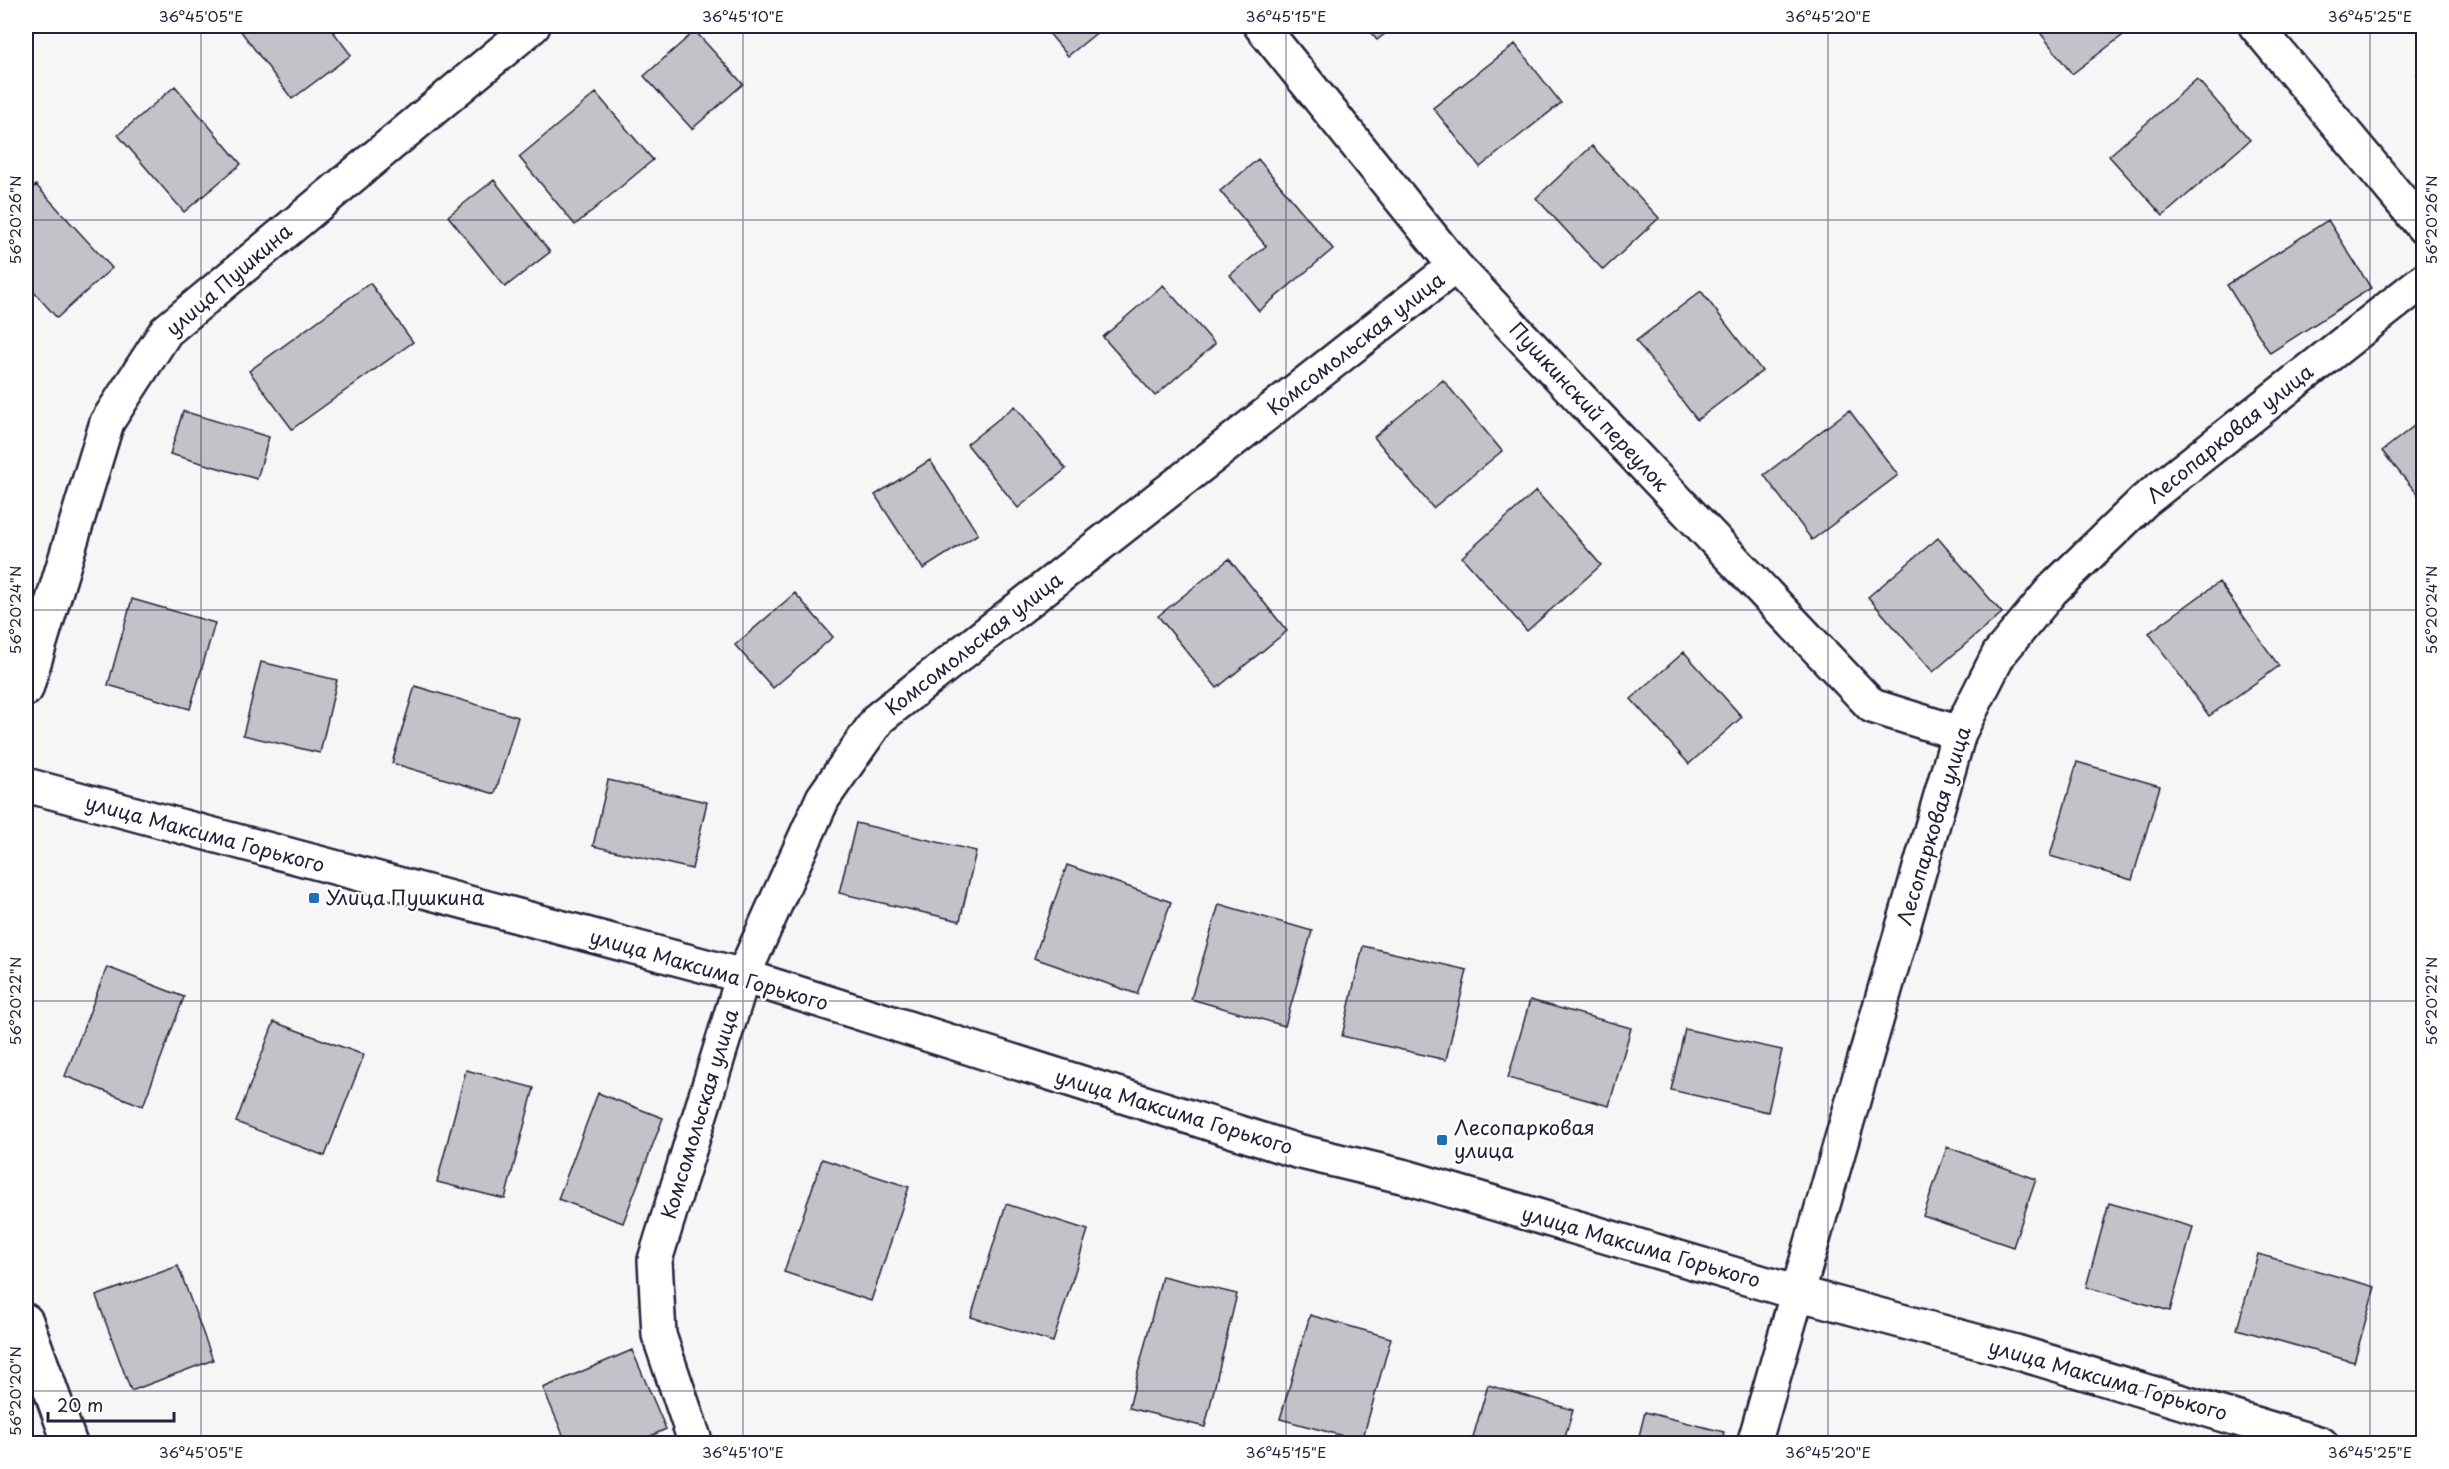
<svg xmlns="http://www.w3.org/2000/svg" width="2449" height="1469" viewBox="0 0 2449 1469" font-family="'Playpen Sans',sans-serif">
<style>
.building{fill:#c2c2c9;stroke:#22223b;stroke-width:1.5}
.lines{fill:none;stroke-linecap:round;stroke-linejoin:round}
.street-casing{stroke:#22223b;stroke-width:38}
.street{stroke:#fff;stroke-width:33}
.ticks{fill:none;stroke:#22223b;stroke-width:1.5;stroke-opacity:0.45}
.poi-dot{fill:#1f6fb2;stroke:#fff;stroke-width:2}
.labels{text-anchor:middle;stroke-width:5;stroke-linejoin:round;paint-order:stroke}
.street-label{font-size:20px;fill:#22223b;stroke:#fff}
.poi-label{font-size:20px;fill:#22223b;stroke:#fff;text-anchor:start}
.neatline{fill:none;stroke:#22223b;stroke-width:2}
.ticks-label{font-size:15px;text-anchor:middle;fill:#22223b}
</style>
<rect width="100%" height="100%" fill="#f6f6f7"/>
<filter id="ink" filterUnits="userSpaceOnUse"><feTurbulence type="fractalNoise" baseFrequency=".0167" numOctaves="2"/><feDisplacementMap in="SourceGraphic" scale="12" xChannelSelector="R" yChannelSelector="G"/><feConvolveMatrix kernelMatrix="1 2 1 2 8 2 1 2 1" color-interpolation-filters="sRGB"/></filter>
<g filter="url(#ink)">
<!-- building -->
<path class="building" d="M237 26H329L351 55 292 99Z
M1043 26H1105L1068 56Z
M1365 26H1395L1377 40Z
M2035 26H2135L2072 74Z
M695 31 743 84 692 129 644 76Z
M1515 44 1561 103 1480 167 1433 108Z
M2424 67V83L2416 74Z
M2197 79 2250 140 2163 216 2109 156Z
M175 86 241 164 184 212 118 135Z
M596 93 653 160 575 225 519 157Z
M1592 146 1659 218 1603 270 1536 198Z
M1258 159 1333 249 1259 311 1230 275 1266 246 1220 191Z
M494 180 550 252 505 287 448 216Z
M36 185 112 268 57 318 26 283V194Z
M2328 220 2371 288 2270 353 2227 285Z
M370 283 413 342 292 429 249 371Z
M1163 285 1215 344 1155 396 1103 337Z
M1701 291 1762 371 1697 420 1636 341Z
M1443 380 1502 451 1433 508 1374 437Z
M1015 406 1066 469 1018 508 967 444Z
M1849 410 1898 475 1812 540 1764 475Z
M183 411 269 437 257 479 170 454Z
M2424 418V502L2382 451Z
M930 460 978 534 923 569 875 495Z
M1536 491 1601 565 1527 631 1462 557Z
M1938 538 2002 613 1933 672 1868 597Z
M1229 559 1287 631 1217 688 1158 616Z
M2219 582 2279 666 2209 716 2149 633Z
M795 593 833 637 773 688 735 645Z
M132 599 215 623 190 709 108 685Z
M1684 652 1742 717 1689 764 1631 699Z
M261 662 337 680 320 753 243 735Z
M415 686 518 717 495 794 392 763Z
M2077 762 2160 786 2132 880 2050 856Z
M608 780 707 802 692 869 593 846Z
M856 823 976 851 960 921 839 893Z
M1067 865 1171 902 1137 994 1034 958Z
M1219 904 1312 931 1285 1026 1191 999Z
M1363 946 1467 970 1446 1060 1342 1036Z
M107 967 184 997 143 1106 65 1076Z
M1530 1000 1631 1028 1609 1106 1508 1078Z
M274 1022 364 1055 325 1156 236 1122Z
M1685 1029 1782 1050 1768 1112 1671 1090Z
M466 1070 534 1088 505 1199 437 1182Z
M598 1093 663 1118 623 1223 558 1199Z
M1947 1147 2036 1179 2013 1247 1923 1216Z
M822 1159 909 1187 871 1301 784 1272Z
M2109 1203 2193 1227 2170 1311 2086 1287Z
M1006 1204 1088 1230 1053 1342 971 1317Z
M2258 1254 2375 1287 2354 1362 2237 1329Z
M178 1266 213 1360 131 1391 96 1296Z
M1162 1276 1237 1294 1205 1427 1129 1408Z
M1310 1315 1391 1338 1362 1441 1280 1419Z
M632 1350 666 1429 633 1444H567L543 1388Z
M1488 1385 1573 1410 1563 1444H1471Z
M1645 1412 1724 1432 1721 1444H1637Z"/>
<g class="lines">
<defs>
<path id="street" d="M1261 26 1455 266 1872 706 1959 733
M2256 26 2424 228
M26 689 107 422 166 331 533 26
M26 785 743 976 1297 1151 1406 1177 1797 1293 2016 1352 2321 1444
M26 1321 70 1444
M696 1444 659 1335 655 1260 743 976 823 798 879 718 1455 266
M1754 1444 1959 733 1999 654 2052 590 2144 501 2424 280"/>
</defs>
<!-- street casing -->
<use href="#street" class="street-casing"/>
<!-- street -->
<use href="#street" class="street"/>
</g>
</g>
<!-- ticks -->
<path class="ticks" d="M201 26V1444M743 26V1444M1286 26V1444M1828 26V1444M2370 26V1444M26 220H2424M26 610H2424M26 1001H2424M26 1391H2424"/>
<!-- markers -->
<g class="poi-dot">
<rect x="308" y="892" width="12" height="12" rx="3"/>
<rect x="1436" y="1134" width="12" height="12" rx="3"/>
</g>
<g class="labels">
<!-- street labels -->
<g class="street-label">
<text transform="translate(229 280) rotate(-41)" y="7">улица Пушкина</text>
<text transform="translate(1356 344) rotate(-38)" y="7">Комсомольская улица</text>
<text transform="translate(1589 407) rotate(47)" y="7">Пушкинский переулок</text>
<text transform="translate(2230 434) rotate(-39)" y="7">Лесопарковая улица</text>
<text transform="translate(974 644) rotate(-38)" y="7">Комсомольская улица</text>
<text transform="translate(1934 826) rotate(-73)" y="7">Лесопарковая улица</text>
<text transform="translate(205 834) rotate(15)" y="7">улица Максима Горького</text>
<text transform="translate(709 970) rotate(16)" y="7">улица Максима Горького</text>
<text transform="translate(1174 1112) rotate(17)" y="7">улица Максима Горького</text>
<text transform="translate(700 1114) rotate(-73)" y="7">Комсомольская улица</text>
<text transform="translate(1641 1247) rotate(16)" y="7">улица Максима Горького</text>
<text transform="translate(2108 1380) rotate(16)" y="7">улица Максима Горького</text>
</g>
<!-- poi labels -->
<g class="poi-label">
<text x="326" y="905">Улица Пушкина</text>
<text x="1454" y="1135">Лесопарковая<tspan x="1454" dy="23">улица</tspan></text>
</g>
</g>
<!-- margin -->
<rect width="2449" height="1469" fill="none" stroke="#fff" stroke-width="66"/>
<!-- scale -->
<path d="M48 1412v9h126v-9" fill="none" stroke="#22223b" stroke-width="3"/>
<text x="57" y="1412" font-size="18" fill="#22223b" stroke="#ffffff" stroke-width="4.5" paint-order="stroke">20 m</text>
<rect x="33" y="33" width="2383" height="1403" class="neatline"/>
<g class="ticks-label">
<text x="201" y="22">36°45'05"E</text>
<text x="743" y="22">36°45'10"E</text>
<text x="1286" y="22">36°45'15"E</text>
<text x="1828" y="22">36°45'20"E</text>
<text x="2370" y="22">36°45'25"E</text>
<text transform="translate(16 220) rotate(-90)" y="5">56°20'26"N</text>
<text transform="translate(2432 220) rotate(-90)" y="5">56°20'26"N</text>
<text transform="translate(16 610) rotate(-90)" y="5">56°20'24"N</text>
<text transform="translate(2432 610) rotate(-90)" y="5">56°20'24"N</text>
<text transform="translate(16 1001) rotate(-90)" y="5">56°20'22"N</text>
<text transform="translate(2432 1001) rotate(-90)" y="5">56°20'22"N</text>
<text transform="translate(16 1391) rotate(-90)" y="5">56°20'20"N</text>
<text x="201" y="1458">36°45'05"E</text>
<text x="743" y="1458">36°45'10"E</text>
<text x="1286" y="1458">36°45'15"E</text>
<text x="1828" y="1458">36°45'20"E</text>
<text x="2370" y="1458">36°45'25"E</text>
</g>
</svg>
